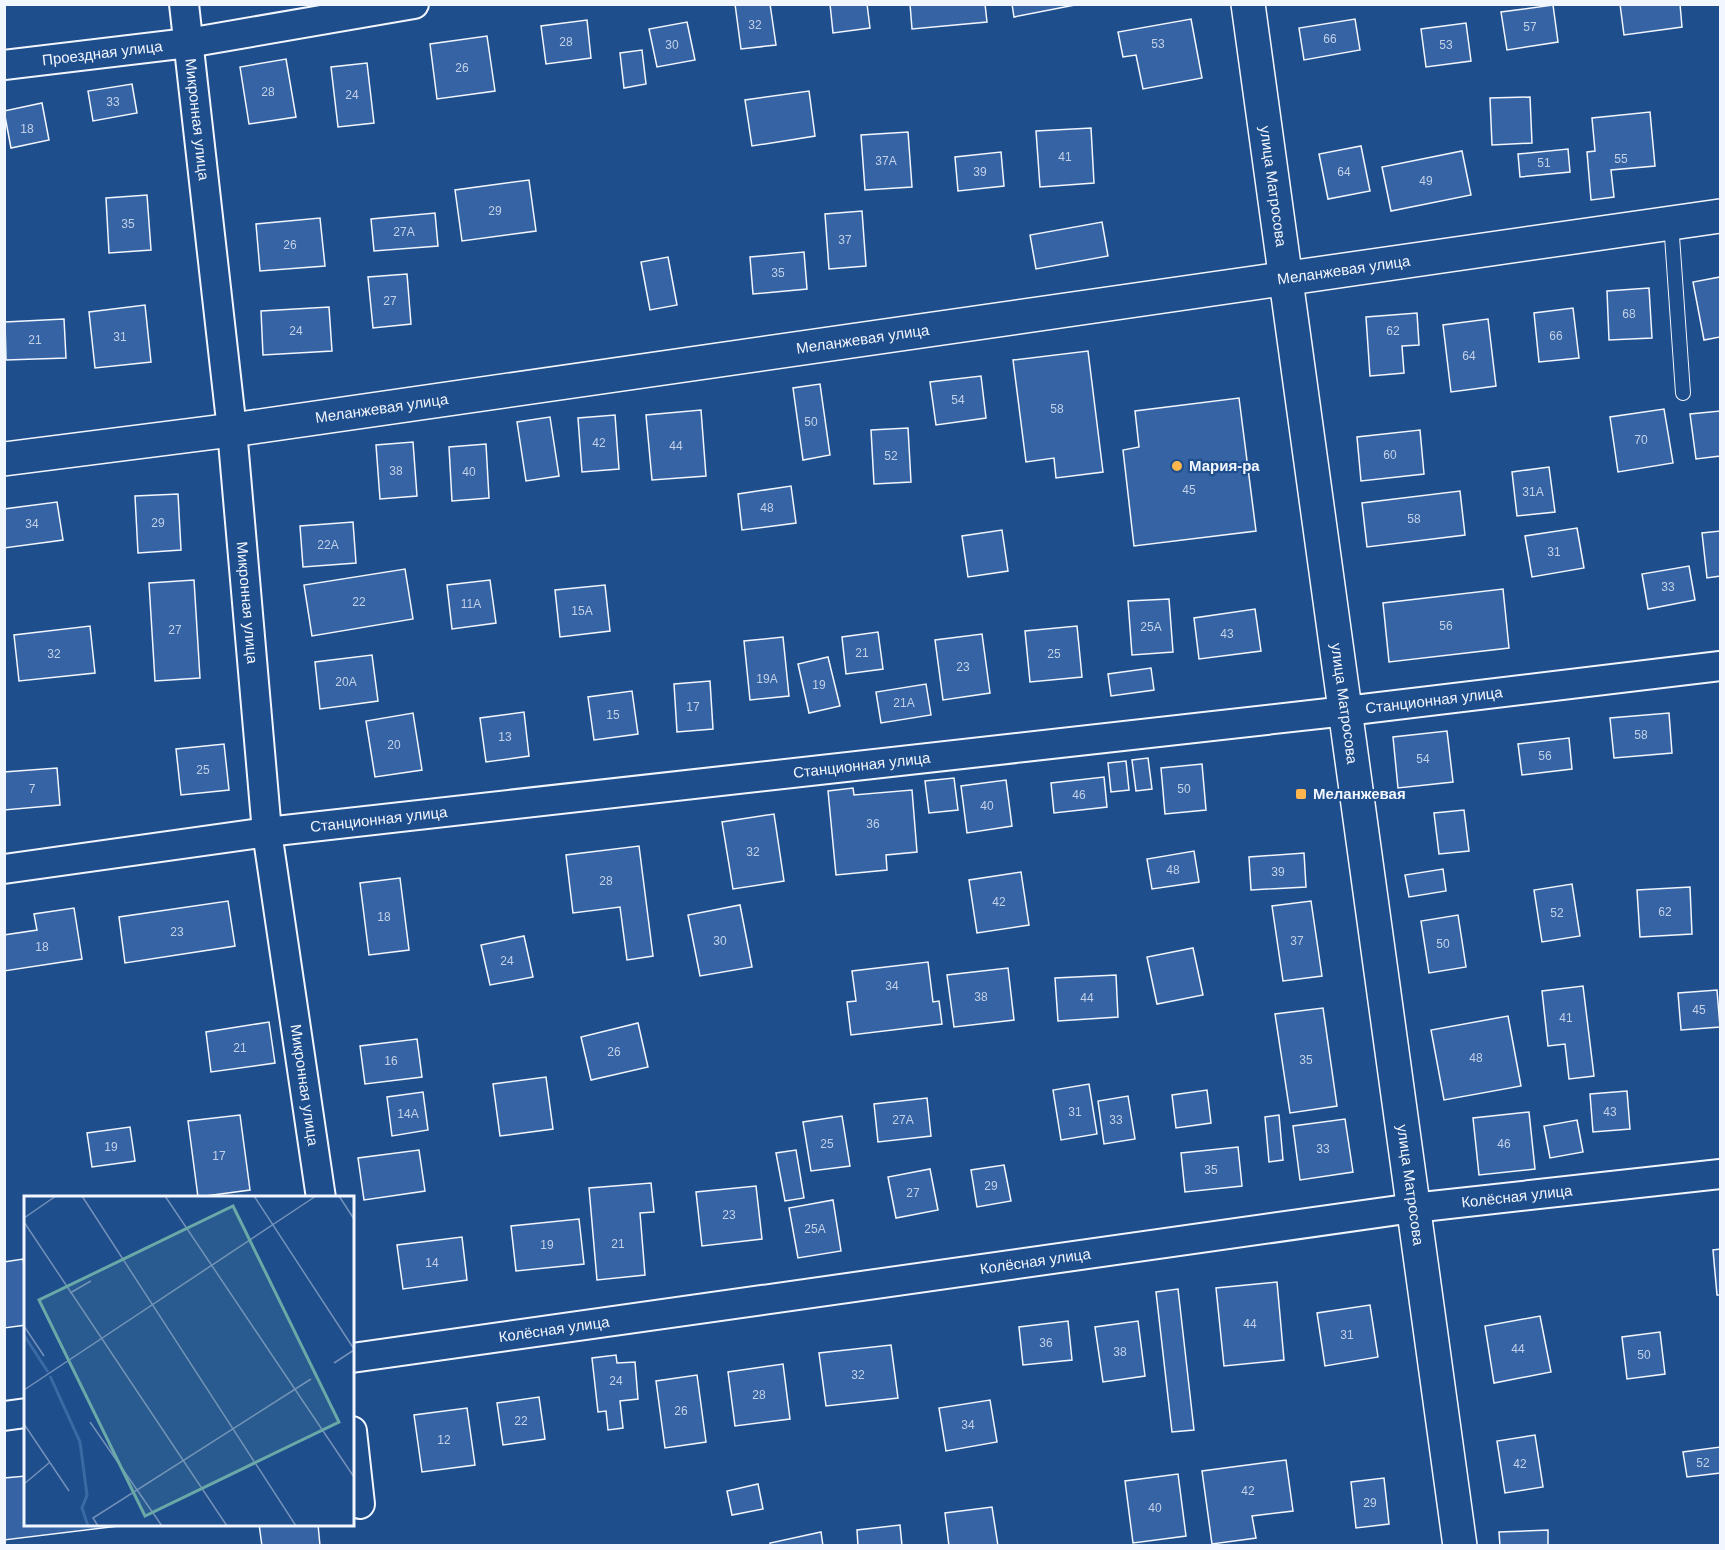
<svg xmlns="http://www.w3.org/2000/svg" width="1725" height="1550" viewBox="0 0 1725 1550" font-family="Helvetica,sans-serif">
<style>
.building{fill:#3563a3;stroke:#f2f6ff;stroke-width:1.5}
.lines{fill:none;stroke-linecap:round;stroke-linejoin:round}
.lane-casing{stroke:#f2f6ff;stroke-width:16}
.street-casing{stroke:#f2f6ff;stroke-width:32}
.secondary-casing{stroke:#f2f6ff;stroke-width:36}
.lane{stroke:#1f4e8c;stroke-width:14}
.street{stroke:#1f4e8c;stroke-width:28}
.secondary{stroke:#1f4e8c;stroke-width:33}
.poi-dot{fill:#ffb74d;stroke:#1f4e8c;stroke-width:2}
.labels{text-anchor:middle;stroke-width:4.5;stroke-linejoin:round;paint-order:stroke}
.number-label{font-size:12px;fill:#c3d1e8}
.street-label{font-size:15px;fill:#f2f6ff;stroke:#1f4e8c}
.poi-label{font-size:15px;font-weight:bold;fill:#f2f6ff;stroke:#1f4e8c;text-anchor:start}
.inset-river{fill:none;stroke:#3b69a3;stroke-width:3}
.inset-road{fill:none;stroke:#7391ba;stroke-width:1.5}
.view{fill:#6aa9a8;fill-opacity:0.15;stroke:#6aa9a8;stroke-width:3}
.inset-edge{fill:none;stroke:#f2f6ff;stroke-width:3}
</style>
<rect width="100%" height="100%" fill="#1f4e8c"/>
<!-- building -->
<path class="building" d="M735 4H770L776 45 741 49Z
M830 4H867L870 28 833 33Z
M910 4H985L987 22 912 29Z
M1012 4H1080L1014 17Z
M1620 4H1680L1682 27 1624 35Z
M1553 5 1558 42 1507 50 1501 12Z
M1191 19 1202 78 1143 89 1136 55 1123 57 1118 32Z
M1355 19 1360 50 1304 60 1299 28Z
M587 20 591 58 546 64 541 26Z
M687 22 695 60 657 67 649 29Z
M1466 23 1471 61 1426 67 1421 29Z
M487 36 495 91 437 99 430 44Z
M642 50 646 84 624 88 620 53Z
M286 59 296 117 249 124 240 67Z
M367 63 374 123 338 127 331 67Z
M132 84 137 113 93 121 88 91Z
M809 91 815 136 752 146 745 100Z
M1530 97 1532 143 1492 145 1490 98Z
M42 103 49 140 11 148 4 111Z
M1650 112 1655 166 1611 170 1614 197 1591 200 1587 152 1595 151 1592 118Z
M1091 128 1094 183 1040 187 1036 131Z
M908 132 912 187 865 190 861 135Z
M1361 146 1370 191 1328 199 1319 154Z
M1568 149 1570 172 1520 177 1518 154Z
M1462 151 1471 195 1391 211 1382 167Z
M1001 152 1004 186 958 191 955 157Z
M529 180 536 231 462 241 455 190Z
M147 195 151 250 109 253 106 198Z
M862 211 866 266 829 269 825 214Z
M435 213 438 246 374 251 371 219Z
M320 218 325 266 260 271 256 224Z
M1102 222 1108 256 1036 269 1030 235Z
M804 252 807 289 753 294 750 257Z
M668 257 677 305 650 310 641 262Z
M407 274 411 324 373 328 368 277Z
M1720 277V337L1704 340 1693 282Z
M1649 288 1652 338 1609 340 1607 291Z
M145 305 151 362 95 368 89 312Z
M329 307 332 351 263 355 261 311Z
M1573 308 1579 358 1539 362 1534 313Z
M1417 313 1419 345 1402 346 1404 373 1370 376 1366 317Z
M64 319 66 358 6 360 5 322Z
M1488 319 1496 386 1451 392 1443 325Z
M1088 351 1103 472 1056 478 1054 458 1026 462 1013 360Z
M981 376 986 418 936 425 930 382Z
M820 384 830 455 803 460 793 388Z
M1239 398 1256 531 1134 546 1123 450 1139 447 1135 411Z
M1664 409 1673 463 1618 472 1610 417Z
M701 410 706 476 652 480 646 415Z
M1720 411V456L1696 459 1690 414Z
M615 415 619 469 582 472 578 418Z
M550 417 559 476 526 481 517 422Z
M908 428 911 482 874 484 871 430Z
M1420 430 1424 474 1361 481 1357 437Z
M413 442 417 496 380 499 376 445Z
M486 444 489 498 452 501 449 447Z
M1549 467 1555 512 1517 516 1512 472Z
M791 486 796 523 742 530 738 494Z
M1460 491 1465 535 1367 547 1362 503Z
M178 494 181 550 138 553 135 496Z
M57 502 63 540 4 548V509Z
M353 522 356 563 303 567 300 526Z
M1577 528 1584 568 1532 577 1525 536Z
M1002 530 1008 571 968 577 962 536Z
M1720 531V576L1707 578 1702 533Z
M1689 566 1695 600 1648 609 1642 574Z
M405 569 413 619 312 636 304 585Z
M194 580 200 678 155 681 149 583Z
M490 580 496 623 452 629 447 585Z
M605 585 610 631 560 637 555 590Z
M1503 589 1509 648 1389 662 1383 603Z
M1169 599 1173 652 1132 655 1128 601Z
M1255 609 1261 651 1199 659 1194 618Z
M90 626 95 673 19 681 14 635Z
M1077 626 1082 677 1030 682 1025 631Z
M878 632 883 669 846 674 842 637Z
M982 634 990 693 943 700 935 640Z
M783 637 789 696 750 700 744 641Z
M372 655 378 701 320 709 315 662Z
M828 657 840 706 809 713 798 664Z
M1151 668 1154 690 1111 696 1108 674Z
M710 681 713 729 677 732 674 684Z
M926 684 931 715 881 723 876 692Z
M632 691 638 734 594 740 588 697Z
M524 712 529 756 486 762 480 718Z
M413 713 422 770 375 777 366 721Z
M1669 713 1672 753 1614 758 1610 718Z
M1447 731 1453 782 1398 788 1393 737Z
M1569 738 1572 769 1522 775 1518 744Z
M224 744 229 790 181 795 176 749Z
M1148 758 1152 789 1136 791 1132 760Z
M1126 761 1129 790 1111 792 1108 763Z
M1202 764 1206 810 1165 814 1161 768Z
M57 768 60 805 4 810V772Z
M1104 777 1107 807 1054 813 1051 783Z
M954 778 958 810 929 813 925 781Z
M1006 780 1012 826 967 833 961 786Z
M853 788 854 795 912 790 917 852 886 855 887 870 836 875 828 791Z
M1464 810 1469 851 1439 854 1434 813Z
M774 814 784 881 733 889 722 822Z
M639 846 653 956 627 960 620 907 573 913 566 855Z
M1194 851 1199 882 1152 889 1147 859Z
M1304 853 1306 887 1251 890 1249 857Z
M1443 869 1446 891 1409 897 1405 875Z
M1021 872 1029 925 977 933 969 880Z
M400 878 409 950 369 955 360 883Z
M1572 884 1580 936 1542 942 1534 890Z
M1690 887 1692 934 1640 937 1637 890Z
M228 901 235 946 125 963 119 917Z
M1311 901 1322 976 1283 981 1272 906Z
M740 905 752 967 700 976 688 915Z
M74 908 82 959 4 971V935L37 930 34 914Z
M1458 915 1466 967 1429 973 1421 921Z
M524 936 533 977 490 985 481 945Z
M1193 948 1203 995 1157 1004 1147 957Z
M928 962 933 1002 939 1001 942 1024 851 1035 847 1002 856 1001 852 971Z
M1008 968 1014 1020 954 1027 947 975Z
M1116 975 1118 1017 1058 1021 1055 978Z
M1583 986 1594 1076 1569 1079 1565 1044 1548 1046 1542 991Z
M1717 990 1720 1027 1681 1030 1678 993Z
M1323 1008 1337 1106 1290 1113 1275 1014Z
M1508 1016 1521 1086 1444 1100 1431 1030Z
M269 1022 275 1063 211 1072 206 1032Z
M638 1023 648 1067 591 1080 581 1037Z
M417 1039 422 1077 365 1084 360 1046Z
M546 1077 553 1129 500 1136 493 1084Z
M1089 1084 1097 1134 1061 1140 1053 1090Z
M1207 1090 1211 1123 1176 1128 1172 1095Z
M1627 1091 1630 1129 1593 1132 1590 1094Z
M423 1092 428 1130 392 1136 387 1097Z
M1128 1096 1135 1139 1104 1144 1098 1101Z
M927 1098 931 1136 878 1142 874 1104Z
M1529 1112 1535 1169 1479 1175 1473 1118Z
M240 1115 250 1190 198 1197 188 1121Z
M1279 1115 1283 1160 1269 1162 1265 1117Z
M842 1116 850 1166 811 1171 803 1122Z
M1345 1119 1353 1172 1300 1180 1293 1126Z
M1577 1120 1583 1152 1550 1158 1544 1126Z
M130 1127 135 1161 92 1167 87 1133Z
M1238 1147 1242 1186 1185 1192 1181 1153Z
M419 1150 425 1191 364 1200 358 1158Z
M796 1150 804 1198 785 1201 776 1153Z
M1004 1165 1011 1201 977 1207 971 1170Z
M930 1169 938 1210 896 1218 888 1177Z
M651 1183 654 1212 640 1213 645 1275 597 1280 589 1188Z
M756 1186 762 1239 702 1246 696 1192Z
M833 1200 841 1251 798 1258 789 1208Z
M579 1219 584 1264 516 1271 511 1226Z
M462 1237 467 1280 403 1289 397 1245Z
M1720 1249V1295H1717L1713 1250Z
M23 1259 26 1280V1325L4 1328V1262Z
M1277 1282 1284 1360 1224 1366 1216 1288Z
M1178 1289 1194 1430 1172 1432 1156 1292Z
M1370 1305 1378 1357 1325 1366 1317 1313Z
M1540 1316 1551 1372 1494 1383 1485 1326Z
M1068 1321 1072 1360 1023 1365 1019 1327Z
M1138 1321 1145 1376 1103 1382 1095 1327Z
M1660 1332 1665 1374 1627 1379 1622 1337Z
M891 1345 898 1398 826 1406 819 1353Z
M616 1355 617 1363 635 1362 638 1399 620 1401 623 1428 608 1430 606 1411 598 1412 592 1358Z
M783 1364 790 1419 735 1426 728 1372Z
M697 1375 706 1442 665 1448 656 1381Z
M539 1397 545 1439 503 1445 497 1403Z
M990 1400 997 1442 946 1451 939 1408Z
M467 1408 475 1465 422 1472 414 1415Z
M1535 1435 1543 1487 1505 1493 1497 1441Z
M1720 1447V1473L1687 1477 1683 1452Z
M1286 1460 1293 1511 1252 1516 1256 1538 1212 1544 1202 1471Z
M1178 1474 1186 1536 1133 1543 1125 1481Z
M26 1476V1524H135L4 1540V1478Z
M1384 1478 1389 1524 1356 1528 1351 1482Z
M758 1484 763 1509 732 1515 727 1491Z
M992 1507 998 1546H949L945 1513Z
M259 1524H318L320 1546H262Z
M900 1525 902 1546H858L857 1530Z
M1548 1530V1546H1500L1499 1532Z
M821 1532 823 1546H770V1543Z"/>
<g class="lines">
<defs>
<path id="lane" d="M1671 222 1683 393"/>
<g id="street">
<path id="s1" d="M184 4 232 430 267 832 321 1198"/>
<path id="s2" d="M4 65 188 43 414 4"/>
<path id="s3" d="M4 869 267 832 1346 711 1720 666"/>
<path id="s4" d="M352 1358 1413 1208 1720 1174"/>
<path d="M4 1416 26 1413"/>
<path d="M352 1431 360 1504"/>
</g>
<g id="secondary">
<path id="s5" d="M1248 4 1460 1546"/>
<path id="s6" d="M4 459 232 430 1720 216"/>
</g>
</defs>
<!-- lane casing -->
<use href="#lane" class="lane-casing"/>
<!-- street casing -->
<use href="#street" class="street-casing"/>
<!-- secondary casing -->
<use href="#secondary" class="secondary-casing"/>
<!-- lane -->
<use href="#lane" class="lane"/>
<!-- street -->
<use href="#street" class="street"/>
<!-- secondary -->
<use href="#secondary" class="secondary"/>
</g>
<!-- markers -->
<g class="poi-dot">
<circle cx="1177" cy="466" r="6"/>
<rect x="1295" y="788" width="12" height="12" rx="3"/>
</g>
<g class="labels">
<!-- number labels -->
<g class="number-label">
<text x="755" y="29">32</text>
<text x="1530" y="31">57</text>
<text x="1330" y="43">66</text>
<text x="566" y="46">28</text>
<text x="1158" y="48">53</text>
<text x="672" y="49">30</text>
<text x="1446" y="49">53</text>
<text x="462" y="72">26</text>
<text x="268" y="96">28</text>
<text x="352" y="99">24</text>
<text x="113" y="106">33</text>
<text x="27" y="133">18</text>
<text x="1065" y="161">41</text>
<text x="1621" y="163">55</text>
<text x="886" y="165">37А</text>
<text x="1544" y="167">51</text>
<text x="980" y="176">39</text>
<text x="1344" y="176">64</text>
<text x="1426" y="185">49</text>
<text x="495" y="215">29</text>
<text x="128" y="228">35</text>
<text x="404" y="236">27А</text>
<text x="845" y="244">37</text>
<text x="290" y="249">26</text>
<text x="778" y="277">35</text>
<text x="390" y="305">27</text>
<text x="1629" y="318">68</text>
<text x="296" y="335">24</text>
<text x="1393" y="335">62</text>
<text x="1556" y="340">66</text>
<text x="120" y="341">31</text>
<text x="35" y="344">21</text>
<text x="1469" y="360">64</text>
<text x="958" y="404">54</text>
<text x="1057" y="413">58</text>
<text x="811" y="426">50</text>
<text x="1641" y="444">70</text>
<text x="599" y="447">42</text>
<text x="676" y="450">44</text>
<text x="1390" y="459">60</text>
<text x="891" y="460">52</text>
<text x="396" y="475">38</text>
<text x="469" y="476">40</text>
<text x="1189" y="494">45</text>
<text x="1533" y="496">31А</text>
<text x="767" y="512">48</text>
<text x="1414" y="523">58</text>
<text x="158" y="527">29</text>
<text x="32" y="528">34</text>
<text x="328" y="549">22А</text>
<text x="1554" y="556">31</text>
<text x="1668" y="591">33</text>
<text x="359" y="606">22</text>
<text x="471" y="608">11А</text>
<text x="582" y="615">15А</text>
<text x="1446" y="630">56</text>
<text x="1151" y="631">25А</text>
<text x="175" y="634">27</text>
<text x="1227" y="638">43</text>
<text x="862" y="657">21</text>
<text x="54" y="658">32</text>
<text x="1054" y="658">25</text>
<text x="963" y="671">23</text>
<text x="767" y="683">19А</text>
<text x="346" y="686">20А</text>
<text x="819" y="689">19</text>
<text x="904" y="707">21А</text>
<text x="693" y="711">17</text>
<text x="613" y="719">15</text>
<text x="1641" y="739">58</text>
<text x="505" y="741">13</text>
<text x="394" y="749">20</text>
<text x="1545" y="760">56</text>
<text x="1423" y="763">54</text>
<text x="203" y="774">25</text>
<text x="32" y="793">7</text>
<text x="1184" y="793">50</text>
<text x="1079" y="799">46</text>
<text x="987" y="810">40</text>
<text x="873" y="828">36</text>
<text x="753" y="856">32</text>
<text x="1173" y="874">48</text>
<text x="1278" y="876">39</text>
<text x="606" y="885">28</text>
<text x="999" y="906">42</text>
<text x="1665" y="916">62</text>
<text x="1557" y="917">52</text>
<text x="384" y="921">18</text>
<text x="177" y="936">23</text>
<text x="720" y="945">30</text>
<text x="1297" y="945">37</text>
<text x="1443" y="948">50</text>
<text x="42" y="951">18</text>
<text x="507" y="965">24</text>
<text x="892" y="990">34</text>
<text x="981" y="1001">38</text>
<text x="1087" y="1002">44</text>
<text x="1699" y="1014">45</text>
<text x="1566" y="1022">41</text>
<text x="240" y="1052">21</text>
<text x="614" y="1056">26</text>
<text x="1476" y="1062">48</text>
<text x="1306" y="1064">35</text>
<text x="391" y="1065">16</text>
<text x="1075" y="1116">31</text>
<text x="1610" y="1116">43</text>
<text x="408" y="1118">14А</text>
<text x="903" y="1124">27А</text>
<text x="1116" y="1124">33</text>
<text x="827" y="1148">25</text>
<text x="1504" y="1148">46</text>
<text x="111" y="1151">19</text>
<text x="1323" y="1153">33</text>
<text x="219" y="1160">17</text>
<text x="1211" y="1174">35</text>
<text x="991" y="1190">29</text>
<text x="913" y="1197">27</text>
<text x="729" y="1219">23</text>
<text x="815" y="1233">25А</text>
<text x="618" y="1248">21</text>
<text x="547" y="1249">19</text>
<text x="432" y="1267">14</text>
<text x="1250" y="1328">44</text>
<text x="1347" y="1339">31</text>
<text x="1046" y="1347">36</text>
<text x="1518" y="1353">44</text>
<text x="1120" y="1356">38</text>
<text x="1644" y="1359">50</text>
<text x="858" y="1379">32</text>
<text x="616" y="1385">24</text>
<text x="759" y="1399">28</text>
<text x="681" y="1415">26</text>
<text x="521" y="1425">22</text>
<text x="968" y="1429">34</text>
<text x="444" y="1444">12</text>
<text x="1703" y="1467">52</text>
<text x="1520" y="1468">42</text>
<text x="1248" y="1495">42</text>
<text x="1370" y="1507">29</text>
<text x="1155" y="1512">40</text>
</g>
<!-- street labels -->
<g class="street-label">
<text dy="5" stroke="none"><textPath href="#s2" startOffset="99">Проездная улица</textPath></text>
<text dy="5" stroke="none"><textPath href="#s1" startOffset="116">Микронная улица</textPath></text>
<text dy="5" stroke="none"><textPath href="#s5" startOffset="184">улица Матросова</textPath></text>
<text dy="5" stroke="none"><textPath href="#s6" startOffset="1353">Меланжевая улица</textPath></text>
<text dy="5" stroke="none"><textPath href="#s6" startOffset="867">Меланжевая улица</textPath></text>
<text dy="5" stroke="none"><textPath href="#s6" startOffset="381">Меланжевая улица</textPath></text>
<text dy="5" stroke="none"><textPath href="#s1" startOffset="602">Микронная улица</textPath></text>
<text dy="5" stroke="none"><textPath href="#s3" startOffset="1440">Станционная улица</textPath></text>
<text dy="5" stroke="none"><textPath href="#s5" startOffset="706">улица Матросова</textPath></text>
<text dy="5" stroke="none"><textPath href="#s3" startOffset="864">Станционная улица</textPath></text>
<text dy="5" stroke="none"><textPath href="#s3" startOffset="378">Станционная улица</textPath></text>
<text dy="5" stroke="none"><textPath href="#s1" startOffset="1088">Микронная улица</textPath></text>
<text dy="5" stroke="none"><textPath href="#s5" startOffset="1192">улица Матросова</textPath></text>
<text dy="5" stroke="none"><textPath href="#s4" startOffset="1176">Колёсная улица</textPath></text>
<text dy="5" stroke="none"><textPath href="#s4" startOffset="690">Колёсная улица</textPath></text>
<text dy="5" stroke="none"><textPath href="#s4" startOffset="204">Колёсная улица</textPath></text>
</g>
<!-- poi labels -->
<g class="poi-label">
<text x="1189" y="471">Мария-ра</text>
<text x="1313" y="799">Меланжевая</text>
</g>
</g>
<!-- overview -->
<g transform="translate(24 1196)">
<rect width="330" height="330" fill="#1f4e8c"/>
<path class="inset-river" d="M0 139 24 176M26 180 56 246 63 299 58 312 64 330"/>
<path class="inset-road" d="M58 0 272 330M141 0 330 281M230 0 330 153M315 0 330 23M0 22 32 0M0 26 203 330M46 97 67 85M0 130 20 160M310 167 330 154M0 194 292 0M66 226 138 330M0 228 45 295M0 288 25 267M74 330 69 322 287 183"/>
<path class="view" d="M209 10 315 226 121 320 15 104Z"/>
<rect width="330" height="330" class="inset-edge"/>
</g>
<!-- border -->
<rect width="1725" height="1550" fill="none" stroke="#f2f6ff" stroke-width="12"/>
</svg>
